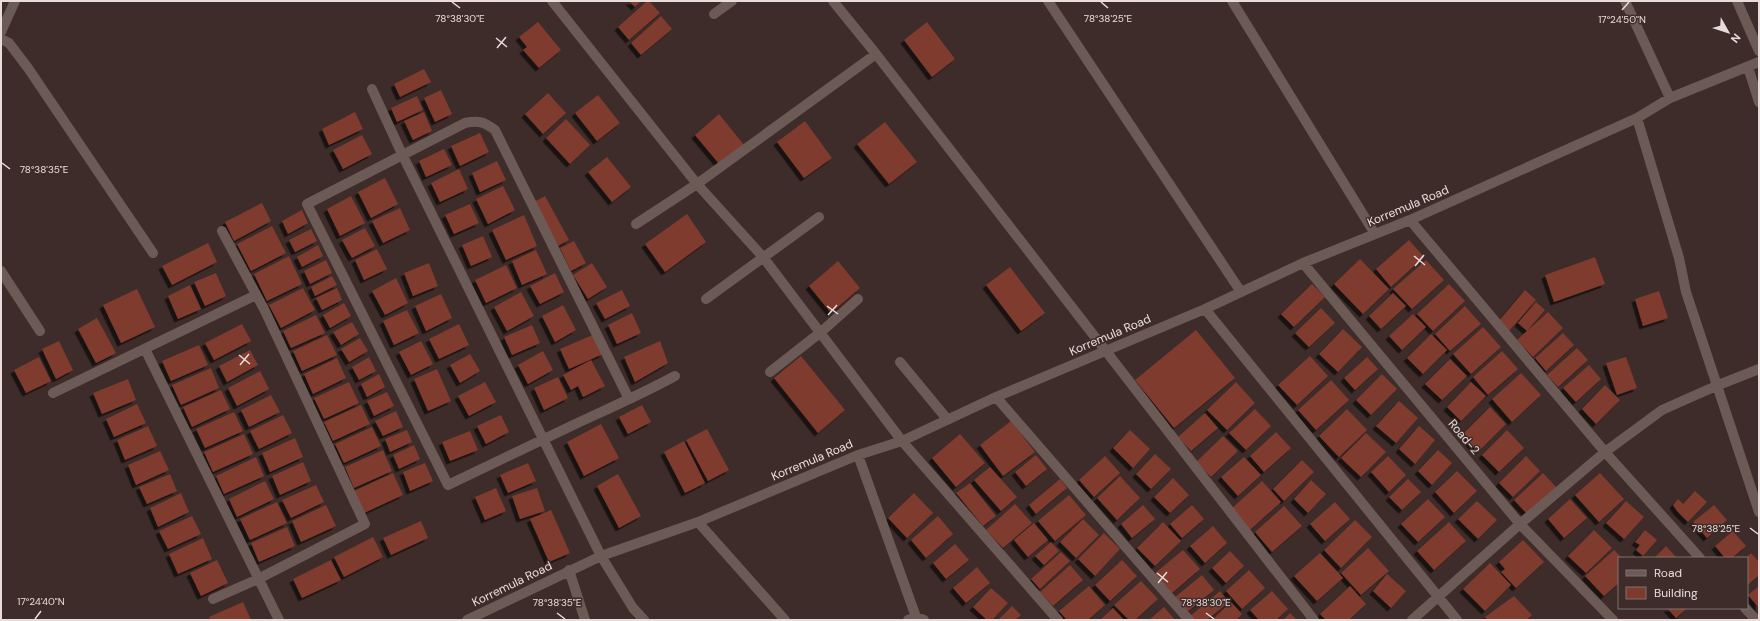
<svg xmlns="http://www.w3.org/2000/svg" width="1760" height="621" viewBox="0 0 1760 621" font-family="'DM Sans',sans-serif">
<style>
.building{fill:#7f3a2e;filter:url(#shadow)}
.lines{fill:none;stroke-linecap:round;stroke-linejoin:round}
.minor{stroke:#6c5a56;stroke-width:10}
.ticks{fill:none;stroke:#e8dddb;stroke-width:1.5}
.labels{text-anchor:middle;stroke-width:3;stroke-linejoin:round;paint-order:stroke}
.street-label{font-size:12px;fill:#e8dddb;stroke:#3d2c29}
.ticks-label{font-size:10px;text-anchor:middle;fill:#e8dddb;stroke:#3d2c29;stroke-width:3;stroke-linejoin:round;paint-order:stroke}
</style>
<defs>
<filter id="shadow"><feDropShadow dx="-3.5" dy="3.5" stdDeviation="0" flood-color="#0009"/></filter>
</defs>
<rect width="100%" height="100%" fill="#3d2c29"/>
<!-- building -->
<path class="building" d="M629 1H641L635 7Z
M647 1H649L660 13 629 40 618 27Z
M661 16 672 29 641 55 631 43Z
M538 22 561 50 539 68 523 50 527 47 519 37Z
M927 22 955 59 932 77 904 40Z
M424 69 431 82 400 97 394 84Z
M441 90 452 114 435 122 424 98Z
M548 93 566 113 543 134 525 114Z
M598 95 620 123 597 141 575 113Z
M417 96 423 110 397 122 391 108Z
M355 112 363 129 329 145 322 129Z
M424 112 432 131 413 140 404 121Z
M719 114 744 145 720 165 695 135Z
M566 119 590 145 570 164 546 138Z
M805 121 832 158 804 178 777 142Z
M885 122 917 162 889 184 857 144Z
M480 133 489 152 460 166 451 146Z
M362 135 372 154 343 169 333 150Z
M444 149 452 165 426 177 419 161Z
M607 157 631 187 612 202 588 172Z
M497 161 506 180 480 192 472 173Z
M459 169 468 189 440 202 431 183Z
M385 178 398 204 371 218 358 192Z
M503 186 515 210 488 224 476 199Z
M351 196 365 223 340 236 327 209Z
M545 196 569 240 558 246 534 202Z
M262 203 271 221 234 241 225 222Z
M470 204 479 223 454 234 445 215Z
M400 208 410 230 383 243 372 221Z
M302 210 308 223 288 234 282 221Z
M687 214 706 242 665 272 645 244Z
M524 215 537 246 506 260 492 230Z
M272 226 286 253 251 271 237 244Z
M365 228 375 246 352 258 342 240Z
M311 229 317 241 295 252 289 240Z
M483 236 492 257 471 266 462 245Z
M1409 240 1424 257 1391 287 1376 269Z
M574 241 586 263 571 271 560 248Z
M208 243 217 262 172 285 162 266Z
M318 245 323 256 302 267 297 257Z
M377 249 387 269 364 280 355 260Z
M536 250 547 274 522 285 512 261Z
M289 256 302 284 267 301 254 274Z
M1595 257 1605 284 1554 302 1545 275Z
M1360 259 1389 289 1363 314 1334 284Z
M326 260 332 273 310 284 304 271Z
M1426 260 1444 280 1412 309 1393 289Z
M838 261 860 288 831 313 809 286Z
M429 263 438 286 413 296 404 273Z
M592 263 607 287 588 299 573 275Z
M506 265 517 288 486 303 475 280Z
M1010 267 1045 313 1021 331 986 285Z
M216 273 226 296 205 306 194 282Z
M555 273 564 292 540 304 530 286Z
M332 276 337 285 315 296 311 287Z
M396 278 408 303 385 315 372 291Z
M1312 284 1325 297 1294 327 1281 314Z
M1449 284 1465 301 1433 331 1417 314Z
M190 285 201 309 178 319 168 296Z
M303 288 315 310 281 328 269 305Z
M337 288 342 300 322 310 316 298Z
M137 289 155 327 121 343 103 305Z
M622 290 630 306 605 319 596 303Z
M1525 290 1536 300 1509 331 1498 322Z
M1659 291 1668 318 1643 326 1635 299Z
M521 292 534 316 507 331 494 307Z
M1393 293 1406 306 1381 329 1369 316Z
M441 294 452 318 426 331 415 306Z
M1536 302 1545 310 1527 331 1518 323Z
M344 303 351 316 330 328 323 315Z
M563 305 576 330 555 342 542 316Z
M1465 306 1481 324 1450 351 1435 334Z
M1321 308 1335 323 1309 347 1295 333Z
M407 310 419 333 394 345 383 321Z
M1548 312 1563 328 1533 357 1517 340Z
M632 313 641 333 617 344 608 325Z
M1413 314 1426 327 1402 350 1389 336Z
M316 315 325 333 291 348 283 331Z
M97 318 116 353 96 363 78 329Z
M352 322 359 334 341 345 333 332Z
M242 324 251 341 214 360 205 343Z
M459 324 469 345 439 359 429 339Z
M532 325 540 343 512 355 504 337Z
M1483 327 1501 347 1471 374 1453 354Z
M1343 329 1362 347 1338 372 1319 354Z
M1196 330 1235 378 1174 428 1135 380Z
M1563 333 1574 345 1546 371 1535 358Z
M595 334 603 354 569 369 560 349Z
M1431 334 1447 350 1423 374 1407 358Z
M327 335 337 355 302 371 293 351Z
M360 338 368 351 349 362 341 349Z
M59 341 73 370 56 379 42 349Z
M421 341 433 364 411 375 399 352Z
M660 341 668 363 635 382 624 357Z
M199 345 208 365 171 381 162 361Z
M1577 348 1588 360 1558 387 1547 375Z
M250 350 258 365 227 382 219 366Z
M543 351 553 370 528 384 518 365Z
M1502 351 1518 369 1488 395 1473 377Z
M470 354 480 371 460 383 450 365Z
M801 356 845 410 818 433 774 378Z
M1310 356 1328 376 1297 405 1278 385Z
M39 357 51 381 26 393 14 370Z
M369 357 376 371 359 380 352 367Z
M1367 357 1378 369 1355 390 1344 378Z
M1626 357 1637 388 1617 395 1606 363Z
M337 358 346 378 313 394 304 374Z
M1450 359 1467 376 1442 400 1425 384Z
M591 360 605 386 583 397 578 386 571 390 563 375Z
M1589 365 1601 379 1576 402 1563 388Z
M211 368 219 388 181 405 172 385Z
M437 369 451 401 428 411 414 379Z
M260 371 269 389 237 406 228 388Z
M1521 373 1541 395 1512 422 1492 399Z
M379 374 385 387 367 397 361 384Z
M1382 374 1397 389 1371 415 1356 400Z
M558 377 568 398 544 410 534 388Z
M128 379 136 400 102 414 93 393Z
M1331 380 1349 400 1316 430 1298 410Z
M349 382 359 403 324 419 314 398Z
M485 382 496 402 469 416 458 396Z
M1236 382 1255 403 1227 430 1207 410Z
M1471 382 1486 396 1461 421 1447 407Z
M1605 385 1620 400 1596 424 1582 409Z
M221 390 230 409 192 427 183 407Z
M387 392 394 406 374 416 367 401Z
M271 395 280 412 249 427 241 410Z
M1399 401 1418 418 1396 443 1376 426Z
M137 404 146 423 114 437 106 419Z
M361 405 370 424 333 441 324 422Z
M642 405 651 422 628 434 619 417Z
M1490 407 1506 424 1478 452 1462 435Z
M1255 409 1271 426 1246 450 1229 433Z
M1347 409 1367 430 1339 457 1319 436Z
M396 411 403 427 383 436 375 421Z
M234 412 243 431 205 448 196 429Z
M1205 413 1218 428 1191 451 1178 437Z
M283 415 292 433 259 449 250 431Z
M501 415 509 432 486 444 477 426Z
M1011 421 1035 452 1003 476 980 445Z
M601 424 619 458 584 476 567 442Z
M148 426 157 446 125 460 117 440Z
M1419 426 1435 440 1415 464 1399 449Z
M372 427 381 446 344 463 335 444Z
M707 429 729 470 708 481 686 440Z
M407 430 412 442 390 452 385 439Z
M1130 430 1150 449 1133 468 1113 448Z
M1507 430 1524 448 1499 472 1482 455Z
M470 431 478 450 450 461 442 442Z
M1276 432 1291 448 1264 472 1250 456Z
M1366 433 1386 452 1361 477 1341 458Z
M244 434 253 454 213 472 204 452Z
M960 434 985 463 956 487 932 458Z
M1223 436 1238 451 1211 477 1196 462Z
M295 438 303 457 270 472 262 453Z
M684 441 705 483 685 493 664 452Z
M414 445 420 459 399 469 393 455Z
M383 450 392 471 354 488 345 467Z
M1438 450 1452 463 1432 485 1418 471Z
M160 451 169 470 136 485 128 465Z
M1155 454 1171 469 1151 489 1136 474Z
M1036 455 1047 469 1026 486 1015 472Z
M1105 456 1120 473 1094 497 1079 480Z
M1388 456 1406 475 1389 492 1371 472Z
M1526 456 1540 471 1513 497 1499 483Z
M256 457 264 476 224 494 216 476Z
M1244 457 1261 475 1238 496 1221 477Z
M1302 460 1314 472 1284 501 1273 489Z
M303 462 311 481 280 495 272 476Z
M425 463 433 481 410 491 403 472Z
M528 463 536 481 508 493 500 475Z
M990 467 1017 497 1001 511 974 480Z
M1457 471 1477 491 1454 513 1435 492Z
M393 473 403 495 364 513 354 491Z
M1543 473 1557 488 1528 515 1514 500Z
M1600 473 1624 499 1599 522 1575 495Z
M170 474 177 491 147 504 139 487Z
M618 474 641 516 619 528 597 486Z
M1120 476 1140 498 1117 520 1097 498Z
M1173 478 1189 495 1170 513 1154 497Z
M1060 479 1067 488 1036 514 1029 505Z
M1408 479 1421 492 1402 510 1389 497Z
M1311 480 1326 494 1308 513 1294 499Z
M265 481 274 499 237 517 229 499Z
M1262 481 1281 502 1250 530 1231 509Z
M970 483 996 516 983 526 956 493Z
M316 485 324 502 291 518 282 500Z
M496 488 506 511 485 520 475 497Z
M537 488 545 511 520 519 512 496Z
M1695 491 1707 502 1688 522 1677 511 1673 505 1678 499 1683 504Z
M181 493 189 512 158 527 150 508Z
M914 493 933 513 907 538 888 518Z
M1069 495 1086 515 1055 541 1038 521Z
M1428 499 1445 517 1418 542 1401 524Z
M1570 499 1587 518 1564 538 1548 519Z
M1477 501 1497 520 1478 539 1458 519Z
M1626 501 1644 517 1624 539 1606 523Z
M277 502 287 523 250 540 240 519Z
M1335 502 1350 519 1325 541 1310 524Z
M1015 504 1032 523 1003 548 986 530Z
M326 505 336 526 301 542 292 521Z
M1143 505 1155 519 1132 538 1121 524Z
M1192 505 1204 519 1182 538 1170 524Z
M1714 505 1727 520 1707 538 1693 522Z
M1284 506 1302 526 1272 552 1255 532Z
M551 510 570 553 549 562 530 519Z
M192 516 201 534 168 549 159 531Z
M938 516 953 534 926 558 911 540Z
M1083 519 1099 535 1076 558 1060 542Z
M1355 520 1372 537 1341 568 1324 550Z
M421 521 428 538 391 555 383 538Z
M1163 522 1181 541 1155 566 1137 548Z
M1449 522 1466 541 1434 570 1417 551Z
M1034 523 1048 540 1028 557 1014 540Z
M1213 526 1227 543 1205 563 1190 546Z
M287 527 295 546 259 562 251 543Z
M1594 530 1612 548 1586 573 1568 556Z
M1645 530 1657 540 1643 556 1636 550 1640 545 1635 542Z
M1733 531 1746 546 1732 558H1725L1715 546Z
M1104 533 1120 549 1095 576 1078 559Z
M373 537 383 557 344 577 334 557Z
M203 538 212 559 178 574 169 554Z
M1523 540 1544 562 1516 588 1501 572 1505 569 1499 562Z
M1051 542 1059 551 1044 565 1035 556Z
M955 544 969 560 946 579 933 563Z
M1666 546 1677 558H1654Z
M1368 548 1389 571 1361 595 1341 573Z
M1183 550 1200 569 1171 594 1154 574Z
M1614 550 1622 558H1619V583L1604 596 1585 576Z
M1230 551 1244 566 1226 583 1212 568Z
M1061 552 1070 561 1040 589 1031 579Z
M1320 553 1343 578 1317 601 1294 576Z
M1751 553 1759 562V575L1748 585 1747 557Z
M217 560 228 583 201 596 190 573Z
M331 560 341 580 302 598 293 579Z
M1122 560 1137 576 1110 601 1095 585Z
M1490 563 1511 585 1485 611 1463 589Z
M1070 565 1083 580 1053 606 1040 592Z
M977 567 990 583 966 603 953 588Z
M1249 570 1265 588 1242 609 1226 591Z
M1387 574 1406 591 1391 608 1373 591Z
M1202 575 1214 590 1186 613 1174 598Z
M1141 581 1158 599 1135 620H1129L1114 605Z
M1089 586 1105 605 1088 620H1067L1059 611Z
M1350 586 1366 604 1349 620H1326L1320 614Z
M1759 586V608L1748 595Z
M991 588 1008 603 992 620H987L973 607Z
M1220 591 1229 602 1207 620H1191L1189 617Z
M1272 591 1288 609 1276 620H1259L1250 610Z
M1514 596 1532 615 1526 620H1487L1485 617Z
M243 602 251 620H210L209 617Z
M1231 602 1242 614 1236 620H1212Z
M1012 606 1021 615 1015 620H998Z
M1164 607 1175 620H1149Z
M1113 608 1124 620H1100Z
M1667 608H1687L1676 618Z
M1290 613 1297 620H1283Z"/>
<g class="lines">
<!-- minor -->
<path class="minor" d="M552 1 697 184 763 257 902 441 1058 620
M833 1 876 54 1314 620
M1048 1 1241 292
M1232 1 1375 234
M1625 1 1670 98
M1737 1 1759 51
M714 14 732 1
M1 32 15 1
M1 39 9 43 28 68 153 253
M1748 67 1759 102
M372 89 402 154 601 556 633 608 644 620
M1637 118 1679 258 1686 292 1759 512
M1410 220 1605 452 1700 558
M636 224 697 184 876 54
M1303 263 1520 524 1613 620
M1 271 40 331
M706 299 819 217
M1205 309 1457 620
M145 349 279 620
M900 362 947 419
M770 372 821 332 858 299
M53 393 256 295
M996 397 1189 620
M629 399 495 130C484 122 479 120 465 123L307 204 448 485C488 466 528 447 567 428 603 411 640 395 675 376
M858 455 916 617
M698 522 785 620
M569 570 585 620
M213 599 258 579 365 524 265 311 222 231
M1745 608 1756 620
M467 620 601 556 698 522 858 455 902 441 996 397 1205 309 1303 263 1410 220 1637 118 1670 98 1759 62
M908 620 916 617 924 620
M1412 620 1520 524 1605 452 1662 410 1716 386 1759 369"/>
</g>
<!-- ticks -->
<path class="ticks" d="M452 2 460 8M1101 2 1108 8M1622 10 1629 2M496 38 507 47M497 48 506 37M2 163 10 169M1414 256 1425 265M1415 266 1424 255M827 306 838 314M828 315 837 305M239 355 250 364M240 365 249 354M1750 528 1758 534M1157 573 1168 582M1158 583 1167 572M557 613 565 619M1206 613 1214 619M35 619 41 611"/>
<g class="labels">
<!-- street labels -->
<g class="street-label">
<text transform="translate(1408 206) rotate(-23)" y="4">Korremula Road</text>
<text transform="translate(1110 335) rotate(-23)" y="4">Korremula Road</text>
<text transform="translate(1464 437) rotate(50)" y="4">Road-2</text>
<text transform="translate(812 460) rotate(-23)" y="4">Korremula Road</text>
<text transform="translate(512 584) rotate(-26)" y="4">Korremula Road</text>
</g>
</g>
<g class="ticks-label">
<text x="460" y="22">78°38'30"E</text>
<text x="1108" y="22">78°38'25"E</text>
<text x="1622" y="23">17°24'50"N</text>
<text x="44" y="173">78°38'35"E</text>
<text x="1716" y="532">78°38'25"E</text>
<text x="41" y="605">17°24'40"N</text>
<text x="557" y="606">78°38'35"E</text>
<text x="1206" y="606">78°38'30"E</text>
</g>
<!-- border -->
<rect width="1760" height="621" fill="none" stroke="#e8dddb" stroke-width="4"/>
<!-- legend -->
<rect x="1618" y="557" width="130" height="52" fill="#3d2c29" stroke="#817370"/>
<rect x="1626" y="570" width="20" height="6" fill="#6c5a56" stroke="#817370"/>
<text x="1654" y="577" font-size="12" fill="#e8dddb">Road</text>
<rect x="1626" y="587" width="20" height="12" fill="#7f3a2e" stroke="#817370"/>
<text x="1654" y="597" font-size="12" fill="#e8dddb">Building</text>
<!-- north arrow -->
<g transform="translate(1728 32) rotate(129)" stroke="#3d2c29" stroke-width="3" paint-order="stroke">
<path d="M0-3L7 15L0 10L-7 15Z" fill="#e8dddb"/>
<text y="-6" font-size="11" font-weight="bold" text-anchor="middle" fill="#e8dddb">N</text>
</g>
</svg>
